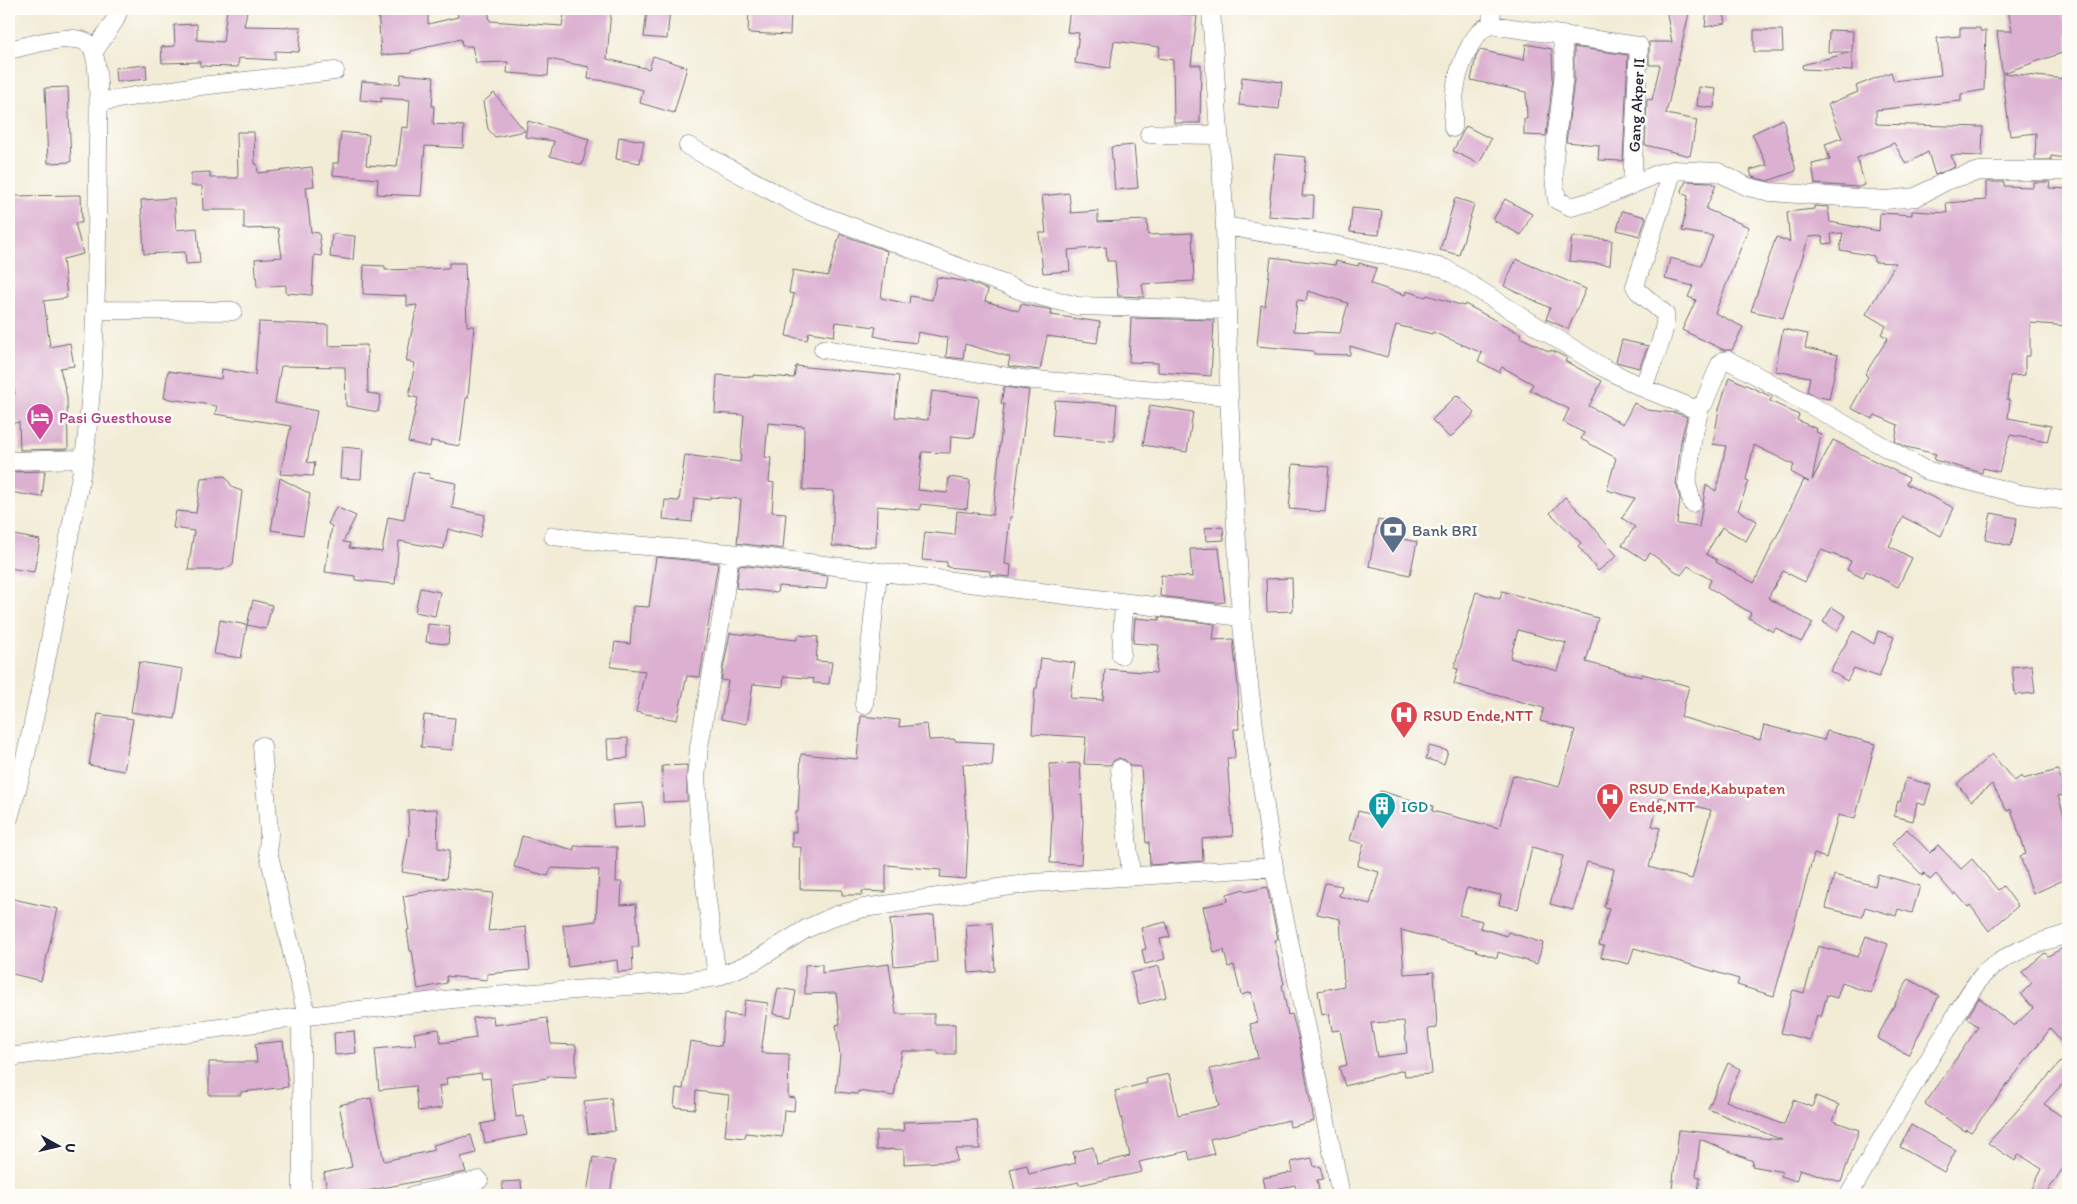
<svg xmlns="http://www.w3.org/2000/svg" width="2077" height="1204" viewBox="0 0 2077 1204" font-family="Itim,sans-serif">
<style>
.building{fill:#dcb0d1;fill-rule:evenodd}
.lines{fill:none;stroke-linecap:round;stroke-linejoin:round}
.minor-casing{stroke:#6b6971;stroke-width:19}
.minor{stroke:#fff;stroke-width:18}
.labels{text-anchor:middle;stroke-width:5;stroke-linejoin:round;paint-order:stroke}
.street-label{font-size:16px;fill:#22223b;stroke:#fdfcf7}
.hotel-label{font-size:16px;fill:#b23c85;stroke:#fdfcf7;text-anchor:start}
.service-label{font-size:16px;fill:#4e5e75;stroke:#fdfcf7;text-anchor:start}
.health-label{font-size:16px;fill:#be3a42;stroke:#fdfcf7;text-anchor:start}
.culture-label{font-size:16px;fill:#0d838f;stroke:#fdfcf7;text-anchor:start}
</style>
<rect width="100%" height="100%" fill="#fdfcf7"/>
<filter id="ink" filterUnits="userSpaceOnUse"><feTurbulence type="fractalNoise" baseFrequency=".02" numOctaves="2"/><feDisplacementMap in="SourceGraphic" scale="10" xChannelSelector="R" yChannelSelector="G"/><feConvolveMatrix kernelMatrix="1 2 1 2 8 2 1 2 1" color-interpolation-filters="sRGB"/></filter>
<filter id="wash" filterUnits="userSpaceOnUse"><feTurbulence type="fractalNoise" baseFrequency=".0096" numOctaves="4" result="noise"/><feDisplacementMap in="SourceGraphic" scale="20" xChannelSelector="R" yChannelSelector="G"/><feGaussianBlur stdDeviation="1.12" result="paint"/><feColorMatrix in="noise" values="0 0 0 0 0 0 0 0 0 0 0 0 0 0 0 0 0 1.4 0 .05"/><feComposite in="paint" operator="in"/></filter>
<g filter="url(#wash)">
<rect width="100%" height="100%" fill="#f2ecd6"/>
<g id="blocks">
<!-- building -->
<path class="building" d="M227 9 247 11 244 26 301 27 299 52 275 51V60L239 58 238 67 200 66V62L162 63 161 47 175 46 174 25 197 24V40L223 42Z
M378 9H428V24L458 17 457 11 488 9 490 21 562 26 565 9H611L607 59 649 69 653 56 687 67 674 113 640 103 643 90 608 81 588 79 589 67 549 59 548 76 507 73 508 62 476 63 472 46H462L461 39 428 46V47L411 51V53L381 55Z
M647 9H670L667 39 644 37Z
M749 9H791L790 35 748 33Z
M1070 9H1154V10L1197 16 1191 65H1201L1200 123H1174L1173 60 1158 58 1160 47 1114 41 1110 68 1075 63 1079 33 1067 32Z
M1666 9H1690L1666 114 1697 120 1690 156 1645 145 1647 99 1652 100 1660 65H1649V42H1672Z
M1707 9H1723L1726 23 1705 27Z
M2008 9H2061L2068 31V51L2003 73 2068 79V139L2065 158 2051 156V160H2035L2036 133 2010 136 1997 31H2012Z
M1960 28H1980V31H1986L1984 90 1961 94V101L1876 110V124L1983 127 1982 156 1951 155 1955 167 1935 175 1928 152 1906 164 1894 143 1857 158 1865 185 1858 187 1815 184 1812 164 1830 160 1825 144 1842 138 1828 104 1858 92 1856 86 1891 72 1894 81 1941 75 1937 38 1960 36Z
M1754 30H1782L1783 52H1754Z
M1829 30 1853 31 1852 52H1828Z
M1526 44 1552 49 1553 78 1546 136 1524 135V119H1527L1526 92 1471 80 1476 57 1480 50 1524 60Z
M1574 47 1628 55 1623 161 1598 160 1599 145 1566 142 1574 80Z
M1852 52V71L1803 69 1802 65Z
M146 65 147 79 116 82 115 68Z
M401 74 434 77 432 106H434L433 124 464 126 463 148 425 146 421 196 377 194 378 179 333 175V163H338L341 132 369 135 366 165 397 167 402 127 408 128 410 100 381 98V102L360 100 362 81 400 84Z
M1242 77 1282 82 1279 109 1239 105Z
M68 87 71 162 48 163 45 88Z
M1699 87 1716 89 1714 108 1697 106Z
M494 93 525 131 495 137 488 129 483 102Z
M1783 119 1796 171 1768 181 1752 177 1750 170 1767 165 1752 134Z
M528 121 589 139 582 165 550 156 554 141 525 137Z
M1466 126 1491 139 1479 164 1453 151Z
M237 132H254L255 164H257L258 173 312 167 314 186 306 187 311 232 319 233 322 256 314 255 312 295 286 293V285L257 287 255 259 282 257 278 228 244 229V210H203L202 186H191V173L210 172V178H238Z
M619 137 644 141 640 163 616 159Z
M1134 145 1138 188 1115 190 1111 147Z
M1275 154 1306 157 1302 196H1314L1313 219 1268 216Z
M1686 181 1710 182 1716 185 1706 209 1749 227 1715 313 1743 327 1732 350H1724L1682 330 1696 300 1688 297 1693 286 1665 279 1670 258 1701 266 1713 236 1682 231 1688 196 1681 193Z
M1986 182H2004V186L2033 187V182H2050L2049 188 2068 189V244L2063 283H2068V326L2030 323V356H2025V375L2010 376 2007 400H2010L2008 418 2051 426 2047 442 2010 435 1999 472 1983 468 1982 473 1934 460 1936 454 1906 447 1895 441 1898 425 1875 415 1872 419 1851 408 1868 377 1865 374 1888 338 1881 334 1886 326 1866 314 1896 263 1874 262V256L1840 250 1843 233 1831 234 1832 243 1824 244 1822 236 1809 237 1783 318 1751 311 1776 237 1790 242 1787 212 1814 209V206L1828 207 1830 222 1879 231 1880 213 1912 215V211L1947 213 1946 203 1986 200Z
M1069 193 1071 213 1098 211V222L1147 220 1148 235 1192 233 1194 281 1142 284 1144 297 1118 296 1115 261H1107L1106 247 1068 250 1070 271 1043 273 1039 233H1046L1042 196Z
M81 195 82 223H75L83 254 63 259 67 298 44 301 50 347 70 343 74 366 60 368 67 397 68 449 20 450 19 422 9 424V395L15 394 9 366V196Z
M174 198 176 230 197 228 200 263 186 264 185 252 144 254 141 200Z
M1455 198 1474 204 1459 255 1440 250Z
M1505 199 1532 214 1521 235 1493 220Z
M1352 208 1382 211 1379 235 1350 232Z
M1622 211 1646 217 1640 236 1617 230Z
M332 234 355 236 353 260 330 257Z
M840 234 887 251 881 298 909 304 910 296 932 300 937 277 969 282 988 290 985 301 1019 311 1021 304 1052 310 1051 315 1100 322 1097 343 1047 336 1040 370 1008 366 1010 357 965 344 963 359 946 357 948 338 918 332 916 343 893 340 874 336 876 327 836 322 834 336 809 332 807 340 786 336 794 294 789 293 793 270 828 276Z
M1572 236 1612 240 1610 265 1569 261Z
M1271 257 1335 265 1336 261 1358 266 1359 263 1376 268 1371 284 1405 295 1406 291 1426 297 1427 295 1464 306 1465 304 1521 334 1520 337 1550 352 1551 350 1567 358 1565 361 1602 381 1589 406 1623 424 1634 403 1647 410 1676 413 1687 417 1681 441 1676 483 1680 499 1677 524 1699 527 1706 485 1716 491 1726 446 1713 444 1719 409 1729 377 1772 397 1770 401 1799 415 1797 420 1817 429 1816 432 1821 434 1812 480 1833 440 1909 478 1906 484 1954 508 1941 536 1903 517 1889 546 1912 558 1898 587 1866 571 1863 578 1847 570 1851 561 1821 550 1805 582 1783 571 1768 598 1813 623 1801 642 1776 628 1773 632 1749 618 1751 613 1708 587 1711 580 1688 566 1681 575 1650 553 1645 560 1622 545 1635 527 1622 518 1635 498 1607 490 1616 458 1581 439 1584 433 1563 422 1569 409 1530 390 1533 384 1502 367 1499 372 1478 361 1482 353 1433 332 1432 334 1396 325 1387 357 1350 346V355L1314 354V351L1257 346 1261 305 1265 306ZM1308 291 1348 303 1340 333 1294 331 1297 300 1306 301ZM1754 445 1794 465 1791 472 1809 482 1804 480 1754 583 1716 562 1717 560 1706 554 1722 527 1746 541 1757 521 1738 510 1749 481 1746 480Z
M1516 259 1586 289 1568 329 1546 319 1550 308 1504 286Z
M449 263H465L467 326H474L468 398H466L460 446 431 441 430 447 408 442 418 398 409 396 415 363 406 361 417 305 407 306V296L363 294 364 265 385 266V270L449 268Z
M1131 318 1214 320 1211 376 1158 372V363L1129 362Z
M259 322 328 325V346L367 345 368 393 381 395 378 412 346 406 345 367 281 366 275 403 317 411 307 462 315 463 313 476 280 474 291 426 215 414 217 406 164 398 168 371 221 379 222 369 255 375Z
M1783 329 1808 334 1805 348 1838 355 1829 399 1815 396 1807 391 1810 377 1775 371Z
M1622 340 1648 346 1639 368 1616 362Z
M796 366 899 376 895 417 928 420 932 391 979 397 974 438 951 436 950 453 922 452 918 490 947 493 949 477 970 480 967 509 921 504 920 510 877 506 876 547 832 546 834 491 803 490 804 426 768 423 765 457 771 458 769 482 774 483 772 512 786 513 783 549 737 543 741 499 710 497V500L694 498 692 522 663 519 665 500 679 501 685 455 740 462 744 415 715 413 717 375 753 377V375L794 378Z
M1004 387 1029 390 1012 517H1010L1005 564 1011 565 1010 577 990 575V571L947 567V562L922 560 925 532 955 535 957 511 993 515 1004 404H1001Z
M1457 395 1475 413 1450 438 1432 420Z
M1055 400 1117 404 1114 441 1052 436Z
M1150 405 1193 412 1187 452 1143 445Z
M342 447 363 449 361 479 340 478Z
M1293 464 1329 467 1325 512 1289 509Z
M45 471 42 497 9 492V472Z
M413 472 430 474 429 478 456 483 452 508 485 515 480 537 448 529 444 549 399 541 395 584 355 580V576L325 572 332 526 328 524 336 507 356 516 343 542 350 543 349 548 382 552 388 517 404 520Z
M225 476 233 488 242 491 233 565 222 570H188L194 531 173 528 176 511 196 513 201 478Z
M280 478 310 494 303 535 271 530Z
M1565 497 1588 520 1617 556 1598 571 1578 546 1581 543 1550 513Z
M1991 513 2017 518 2011 546 1985 540Z
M1378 520 1396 524 1394 537 1417 542 1410 575 1369 566Z
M1223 527 1224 540 1206 541 1205 528Z
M9 534 40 540 34 572 9 568Z
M1219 548 1225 602 1217 603 1160 596 1161 575 1192 577 1190 549Z
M656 557 718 563 700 677 687 676 677 720 636 712 645 671 611 667 615 642 630 644 633 606 649 607Z
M739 565 828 576 826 589 778 586 777 593 736 588Z
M1292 578 1293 611 1267 612 1266 579Z
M420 588 440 592 435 616 415 612Z
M1502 591 1598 618 1586 662 1641 677 1642 674 1689 686 1681 717 1760 740 1764 725 1824 740 1827 731 1875 744 1855 819 1838 815 1826 858 1814 854 1774 996 1737 985 1739 979 1634 948 1629 964 1601 957 1604 946 1599 945 1609 908 1604 907 1614 869 1587 862 1573 910 1550 904 1563 856 1532 847 1518 909 1499 905 1501 895 1467 888 1459 915 1482 921 1480 928 1507 936 1508 932 1543 943 1537 964 1498 952 1497 958 1476 951 1477 950 1401 930 1404 974 1434 972 1437 1028 1428 1029 1432 1074 1405 1076 1404 1070 1345 1086 1339 1067 1347 1065 1340 1030 1332 1031 1329 1013 1322 1015 1318 991 1344 986 1340 919 1317 914 1325 883 1342 886 1339 896 1370 904 1379 872 1357 866 1364 844 1350 840 1358 811 1373 815 1380 791 1433 806 1432 811 1499 828 1513 775 1559 787 1575 730 1540 721 1544 708 1454 684 1458 669 1454 668 1476 592 1500 599ZM1518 630 1566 643 1558 671 1510 658ZM1660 797 1711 810 1692 879 1649 867 1660 828 1652 826ZM1404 1021 1407 1053 1377 1057 1371 1023Z
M253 600 272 605 266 629 247 625Z
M1832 607 1846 616 1837 631 1823 622Z
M1159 617 1215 624 1213 640 1233 639 1238 688 1239 729H1234L1235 758H1227L1233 836 1202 839 1203 861 1150 865 1149 842 1146 843 1141 767 1130 766 1125 760 1119 758 1113 761 1110 765 1084 764 1086 737 1032 734 1035 688H1037L1041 658 1075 663 1070 698 1103 700 1105 669 1156 673 1159 645 1133 643 1135 618 1159 620Z
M220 620 247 625 241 658 214 654Z
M428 624 450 626 448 644 426 642Z
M1853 631 1874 644 1878 631 1894 637 1879 677 1854 668 1847 681 1830 671Z
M730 633 797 640 798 635 818 637 816 661 832 662 829 684 813 683 814 679 784 676 783 687 753 684 747 724 721 719 728 681 721 680Z
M139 662 183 669 175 719 131 712Z
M2032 665 2035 693 2015 695 2012 667Z
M98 714 133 719 124 771 89 765Z
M424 715 455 718 452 750 421 747Z
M861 716 900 720 899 727 927 724 929 740 954 739 955 741 994 743 992 766 963 764 967 837 968 838 966 879 940 877 941 870 886 865V892L862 891V895H842V890L800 889 801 847H792V832H796V812H798L801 754 857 759Z
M628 738V758L608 759 607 739Z
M1429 746 1448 751 1444 764 1426 759Z
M1992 754 2014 781 2022 776 2023 779 2058 770 2064 795 2058 796 2068 828V878L2033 894 2020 856 2026 854 2011 809 2007 811 1992 784 1971 801 1957 784Z
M1080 763 1083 822 1081 864 1050 863 1052 815 1049 764Z
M687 765V801L663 802 662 766Z
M1906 778 1931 785 1925 805 1917 803 1913 821 1894 816 1898 801 1900 802Z
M643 803 645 826 614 828 612 805Z
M437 809 438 848 450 850 446 879 402 872 409 833 408 810Z
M1907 829 1930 853 1938 845 1961 869 1972 859 1998 890 2003 886 2018 906 1989 931 1970 905 1968 907 1956 893 1954 895 1936 874 1930 880 1924 873 1923 876 1892 844Z
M522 836 574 850V846L617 847 616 882H622L621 905 636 904 639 947H632L633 971 618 972 617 960 568 967 563 925 596 921 599 870 551 868 548 876 514 867Z
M1878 874 1920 886 1912 913 1898 909 1896 916 1865 907 1862 917 1826 908 1834 875 1875 886Z
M1267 887 1278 939 1274 940 1284 984 1282 985 1288 1015 1292 1014 1299 1040 1314 1121 1290 1127 1289 1120 1210 1139 1214 1154 1190 1160 1188 1151 1139 1162 1142 1172 1079 1185V1182L1016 1195 1010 1169 1027 1165 1029 1174 1076 1163 1073 1152 1093 1147 1097 1164 1130 1156 1115 1091 1147 1083 1146 1079 1169 1074 1178 1115 1219 1106 1210 1069 1258 1058 1250 1024 1258 1022 1251 992 1241 995 1234 965 1228 967 1224 950 1214 953 1203 907 1228 901 1227 894 1244 889 1245 892Z
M446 888 493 893 488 931 526 927 530 970 487 974V980L446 976 447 983 418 989 412 951H410L407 930H409L403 896Z
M9 898 58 909 41 981 9 973Z
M934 915 937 962 894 966 890 919Z
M1166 922 1170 937 1160 939 1165 959 1145 964 1142 950 1146 949 1141 928Z
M992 923 995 971 969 973 966 925Z
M1866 936 1888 944 1871 993 1842 983 1837 998 1827 995 1821 1017 1817 1015 1810 1040 1781 1033 1793 990 1804 993 1818 946 1858 957Z
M2068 945V1050L2050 1029 1971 1132 1966 1129 1965 1131 1925 1104 1978 1027 1967 1018 1979 998 2014 1026 2033 1008 2021 994 2032 983 2022 972 2045 953 2048 956Z
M822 964V973L889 964 896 1014H934V1024H955V1054H938V1051H902L894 1096 858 1091V1094L836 1092 840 1055 836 1025 840 1024 836 993 805 994V965Z
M1159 966 1166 997 1139 1004 1131 973Z
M1908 979 1939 996 1908 1055 1877 1038Z
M778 988 796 991 791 1017 773 1014Z
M745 1000 768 1003 761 1053 789 1054 788 1097 795 1098 794 1111 784 1110 782 1137 746 1133 745 1138 725 1136 729 1095 696 1091 695 1109 674 1107 676 1088 683 1089 690 1041 721 1046 724 1014 743 1016Z
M493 1016 494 1025 547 1018 551 1044 576 1045V1077L548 1076V1078L512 1083 516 1117 523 1116 527 1135 485 1143 481 1124 495 1121 490 1078 482 1079 481 1073 446 1078 447 1085 439 1086 442 1108 418 1111 415 1086 379 1090 375 1049 416 1045 414 1033 439 1029 441 1043 476 1038 473 1018Z
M354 1031 356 1053 335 1055 334 1033Z
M283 1041 288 1087 241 1092V1095H209V1062H257L255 1044Z
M2068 1054V1078L2044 1104 2068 1121V1161L2045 1195H2029L2042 1169 2019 1154 2015 1161 1988 1143Z
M1728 1063 1740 1069 1726 1101 1784 1125 1793 1100 1812 1107 1816 1096 1839 1105 1833 1121 1859 1130 1841 1182 1800 1169 1796 1181 1781 1176 1783 1172 1752 1166 1753 1161 1700 1139 1696 1176 1700 1177 1698 1191 1672 1189 1679 1130 1782 1140 1708 1109Z
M371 1098 384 1161 435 1150 433 1145 471 1135 476 1153 461 1157 466 1172 345 1195H328L324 1173 352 1167 339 1105Z
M611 1098 615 1131 588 1134 584 1101Z
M977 1120 980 1149H956L957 1161 904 1164V1149L876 1150V1131H904L903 1122Z
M1911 1125 1956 1150 1944 1172 1900 1147Z
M593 1157 615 1161 610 1195 587 1193Z
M1312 1158 1314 1167 1320 1166 1323 1179 1317 1180 1319 1190 1298 1195 1295 1185 1266 1191 1263 1178 1293 1172 1291 1162Z
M521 1181 522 1195H503L502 1182Z"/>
</g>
</g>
<g filter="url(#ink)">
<use href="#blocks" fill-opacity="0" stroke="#6b6971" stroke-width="1"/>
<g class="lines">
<defs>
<path id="minor" d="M1211 9 1225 226 1229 396 1241 617 1258 760 1274 867 1341 1195
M1492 9 1491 25 1639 46 1632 184
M1560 35C1571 62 1555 130 1554 162 1553 174 1555 188 1557 200L1571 207 1593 201 1660 173 1673 170 1718 172 1748 187 1770 192 1886 200 1916 197 1948 180 1980 171H2068
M9 50C27 46 74 31 89 44 102 56 98 127 98 147 97 243 97 339 87 434 83 476 72 517 65 559 49 646 34 733 9 818
M95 50 115 20 119 9
M99 102 191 87 335 71
M1453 128C1453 95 1455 73 1471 44 1476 36 1481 28 1491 25
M1149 134 1219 135
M688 146 805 209 1025 292 1077 306 1227 310
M1225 226 1334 245 1444 268 1602 367 1643 388 1695 409 1704 403 1720 364 1723 361 1728 360 1830 416 1925 470 2020 494 2068 501
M96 310 233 311
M823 349 1022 379 1229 396
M1643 388C1650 367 1667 335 1665 314L1638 291 1635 286 1673 170
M9 461 83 459
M1692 503 1687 484 1692 442 1700 407
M553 536 622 544 730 553 1241 617
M1121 655 1124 603
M864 705 878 573
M262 746 269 833 268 851 307 1016
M1120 769 1131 875
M717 977 705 885 696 778 699 747 722 614 730 553
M301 1017 302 1195
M9 1057 307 1016 453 999 682 982 717 977 755 961 806 929 837 915 864 908 1032 883 1274 867
M413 1195 479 1180
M1849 1195C1880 1141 1911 1088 1944 1035 1955 1018 1972 985 1986 972 2009 951 2039 942 2068 934"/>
</defs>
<!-- minor casing -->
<use href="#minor" class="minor-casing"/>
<!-- minor -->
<use href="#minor" class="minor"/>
</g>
</g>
<!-- icons -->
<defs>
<symbol id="hotel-pin" viewBox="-11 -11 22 30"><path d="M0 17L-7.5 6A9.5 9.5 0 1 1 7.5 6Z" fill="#d1479c" stroke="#fdfcf7"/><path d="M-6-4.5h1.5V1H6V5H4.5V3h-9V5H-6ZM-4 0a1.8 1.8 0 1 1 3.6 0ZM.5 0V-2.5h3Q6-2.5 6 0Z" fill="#fff"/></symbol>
<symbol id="bank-pin" viewBox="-11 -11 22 30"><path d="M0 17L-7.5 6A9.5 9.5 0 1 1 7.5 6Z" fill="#5c6f8a" stroke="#fdfcf7"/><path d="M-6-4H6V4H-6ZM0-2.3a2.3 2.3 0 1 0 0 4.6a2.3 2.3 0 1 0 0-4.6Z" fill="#fff"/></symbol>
<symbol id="hospital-pin" viewBox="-11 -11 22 30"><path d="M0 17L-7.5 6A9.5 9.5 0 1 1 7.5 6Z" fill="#e0444e" stroke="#fdfcf7"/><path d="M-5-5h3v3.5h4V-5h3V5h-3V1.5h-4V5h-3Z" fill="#fff"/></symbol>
<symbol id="building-pin" viewBox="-11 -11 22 30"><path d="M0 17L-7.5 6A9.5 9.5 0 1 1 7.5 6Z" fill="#0f9aa8" stroke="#fdfcf7"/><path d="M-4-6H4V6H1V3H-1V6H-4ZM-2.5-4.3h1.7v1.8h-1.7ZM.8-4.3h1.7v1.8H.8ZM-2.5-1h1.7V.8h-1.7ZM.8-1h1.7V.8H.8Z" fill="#fff"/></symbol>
</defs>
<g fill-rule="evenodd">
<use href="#hotel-pin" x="24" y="401" width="32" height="43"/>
<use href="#bank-pin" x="1377" y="514" width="32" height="43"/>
<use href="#hospital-pin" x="1388" y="699" width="32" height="43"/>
<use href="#hospital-pin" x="1594" y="781" width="32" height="43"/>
<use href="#building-pin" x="1366" y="790" width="32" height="43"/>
</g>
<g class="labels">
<!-- street labels -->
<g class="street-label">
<text transform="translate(1636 105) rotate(-87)" y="6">Gang Akper II</text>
</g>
<!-- hotel labels -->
<g class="hotel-label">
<text x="59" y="423">Pasi Guesthouse</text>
</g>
<!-- service labels -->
<g class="service-label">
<text x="1412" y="536">Bank BRI</text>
</g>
<!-- health labels -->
<g class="health-label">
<text x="1423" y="721">RSUD Ende,NTT</text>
<text x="1629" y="794">RSUD Ende,Kabupaten<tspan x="1629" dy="18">Ende,NTT</tspan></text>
</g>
<!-- culture labels -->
<g class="culture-label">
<text x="1401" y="812">IGD</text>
</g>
</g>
<!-- margin -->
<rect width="2077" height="1204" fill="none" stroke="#fdfcf7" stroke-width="30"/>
<!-- north arrow -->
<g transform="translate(58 1146) rotate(98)" stroke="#fdfcf7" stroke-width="4" paint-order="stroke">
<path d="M0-4L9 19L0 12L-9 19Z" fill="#22223b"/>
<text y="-8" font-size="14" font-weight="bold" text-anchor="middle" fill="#22223b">U</text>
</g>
</svg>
